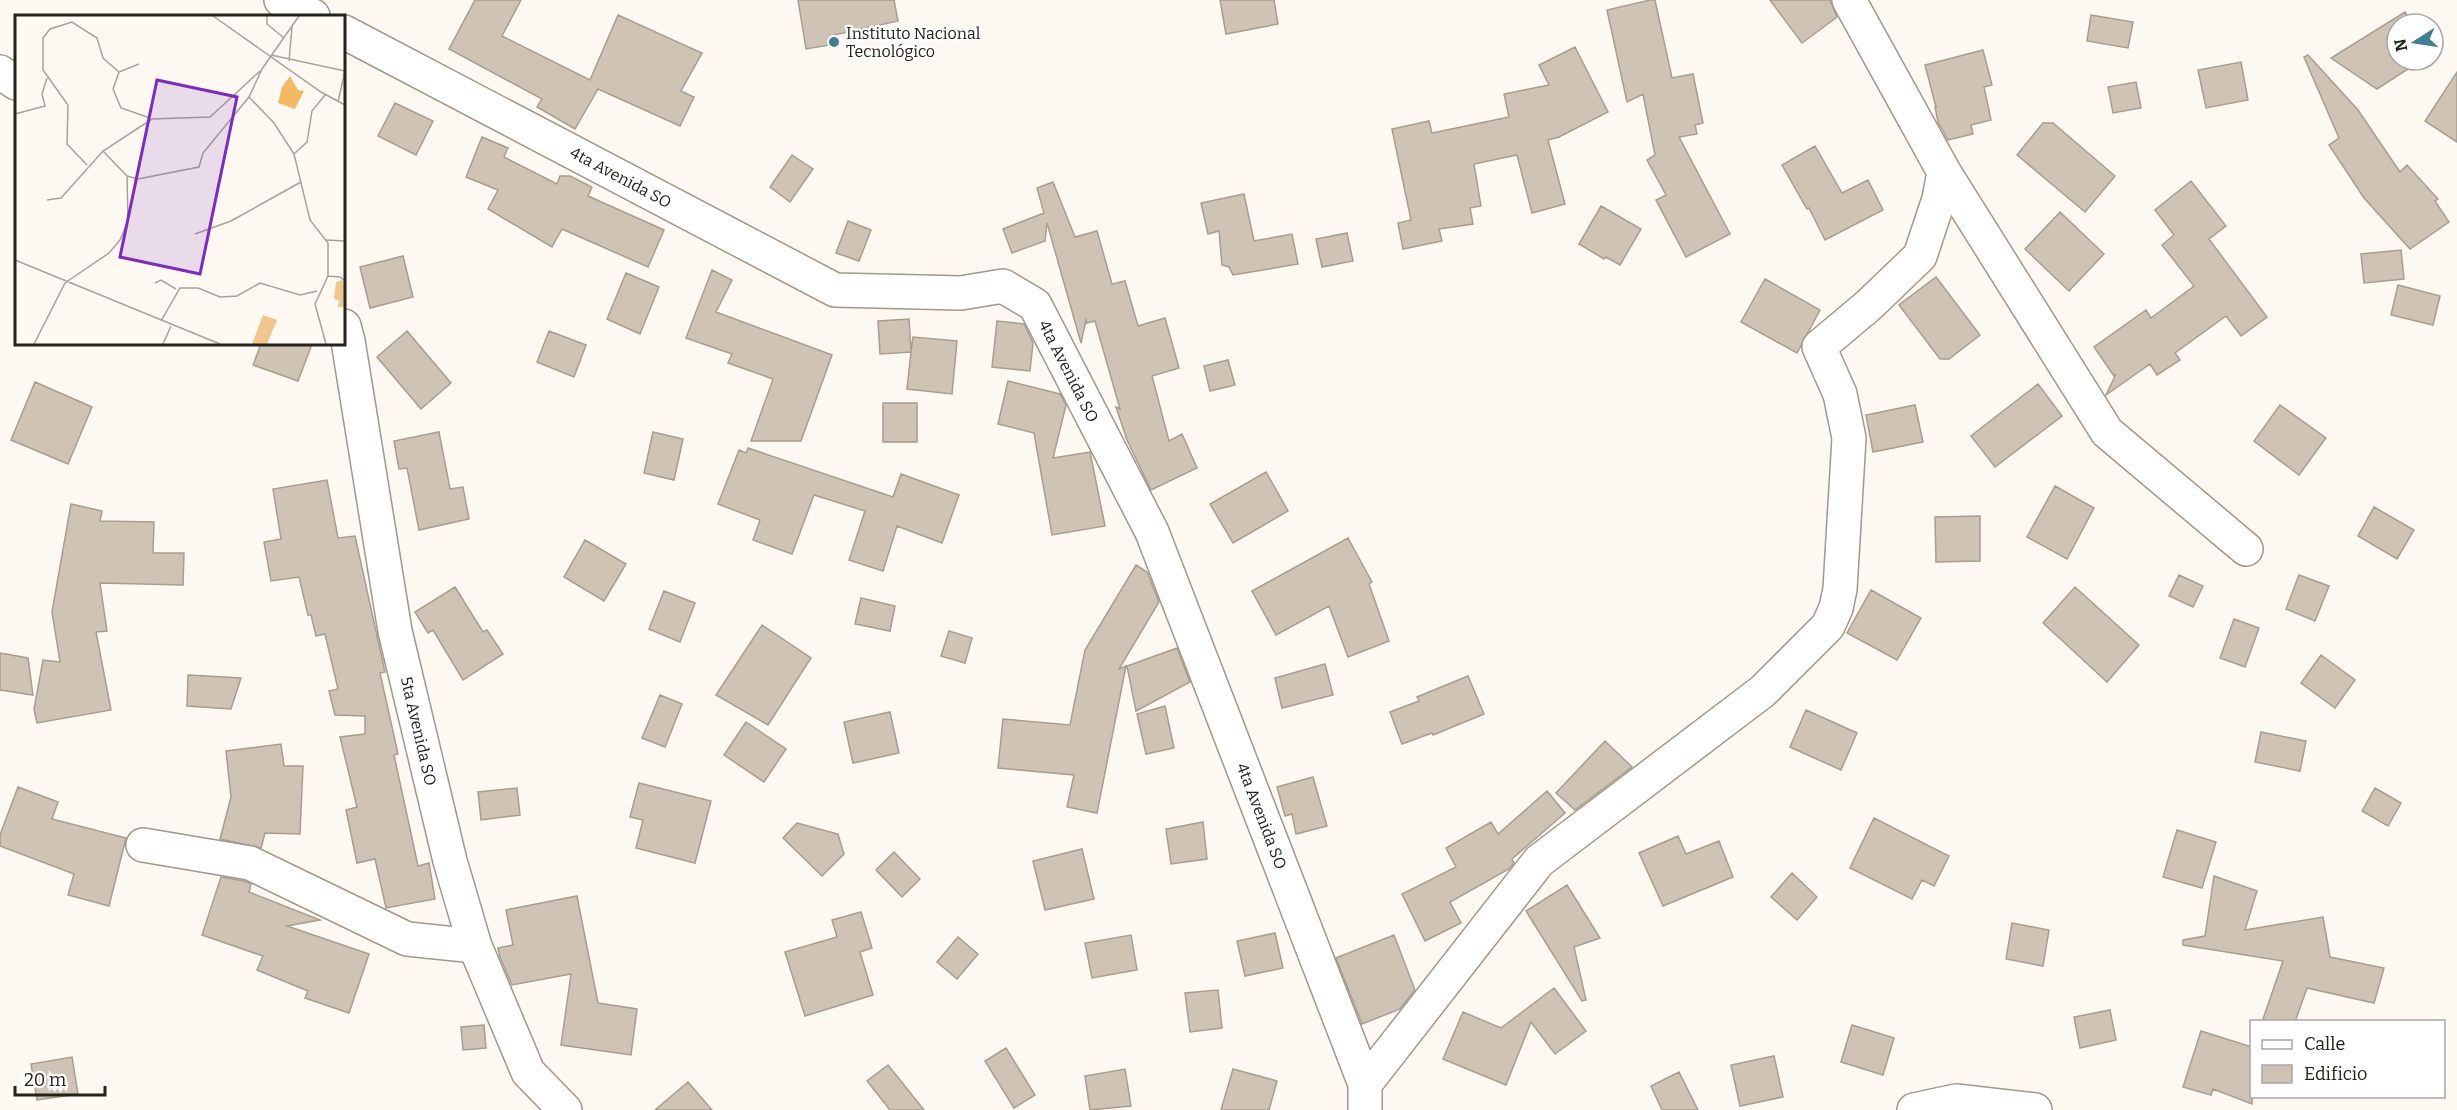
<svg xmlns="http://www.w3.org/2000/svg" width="2457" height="1110" viewBox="0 0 2457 1110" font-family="Bitter,serif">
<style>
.building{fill:#cec3b4;stroke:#a89d8e;stroke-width:1.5}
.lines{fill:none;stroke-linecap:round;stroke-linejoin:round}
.minor-casing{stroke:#a29789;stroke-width:36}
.minor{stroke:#fff;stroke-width:33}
.poi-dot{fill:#417f95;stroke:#fff;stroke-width:2}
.labels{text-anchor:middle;stroke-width:4.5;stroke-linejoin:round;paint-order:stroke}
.poi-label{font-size:16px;fill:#25211b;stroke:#fff;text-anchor:start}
.street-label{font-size:16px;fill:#25211b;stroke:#fff}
.inset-road{fill:none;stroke:#a7a39c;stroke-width:1.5}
.view{fill:#7b2cbf;fill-opacity:0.15;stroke:#7b2cbf;stroke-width:3}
.inset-edge{fill:none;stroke:#25211b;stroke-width:3}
</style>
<rect width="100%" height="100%" fill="#fdf9f2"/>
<!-- building -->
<path class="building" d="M475 0H521L502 36 590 80 618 15 702 53 681 91 694 97 680 126 598 89 575 129 537 107 542 99 449 49Z
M798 0H894L898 21 834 35 836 44 806 49Z
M1220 0H1274L1278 24 1226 34Z
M1650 0H1655L1672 78 1693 74 1703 123 1695 125 1697 134 1679 137 1730 234 1686 257 1656 200 1666 195 1647 160 1655 155 1643 94 1627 102 1607 10Z
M1770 0H1830L1837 17 1802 43Z
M2405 12 2412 24H2397V60H2422L2377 89 2331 58Z
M2091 15 2133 22 2128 48 2087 41Z
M1575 47 1608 112 1559 137 1548 140 1565 204 1532 213 1517 155 1474 164 1481 206 1470 208 1473 224 1439 229 1442 241 1403 249 1398 223 1411 220 1392 129 1429 121 1432 133 1509 117 1504 94 1549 85 1539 65Z
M1983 50 1992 85 1984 87 1991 120 1971 125 1973 134 1948 140 1938 122 1935 107H1936L1925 65Z
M2308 55 2358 110 2400 172 2407 165 2438 199 2435 201 2449 222 2410 249 2364 198 2329 145 2339 138 2304 57Z
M2241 62 2248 100 2206 108 2198 70Z
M2457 72V142L2425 121Z
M2136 82 2141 108 2113 113 2108 87Z
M395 103 433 121 416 155 378 136Z
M2043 123H2053L2115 176 2085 212 2017 155Z
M482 137 508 148 504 157 557 184 560 176H570L592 187 588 196 664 230 648 267 562 229 552 247 488 209 498 190 466 177Z
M1815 146 1842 193 1868 180 1883 210 1825 240 1809 208 1807 209 1782 165Z
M792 155 813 169 790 202 770 187Z
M2191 181 2226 226 2209 239 2267 317 2241 336 2226 316 2175 353 2180 360 2157 375 2150 364 2106 395 2116 374 2114 376 2094 347 2146 310 2151 318 2194 286 2162 245 2174 235 2155 210Z
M1053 182 1075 237 1097 231 1112 284 1125 281 1138 326 1165 318 1179 368 1152 376 1169 441 1182 434 1197 468 1151 490 1127 440 1116 407 1120 409 1095 321 1087 323 1086 320 1081 343 1047 223 1045 241 1012 253 1003 229 1044 213 1037 188Z
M1244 194 1254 241 1292 234 1298 264 1233 275 1229 267 1222 265 1219 231 1208 234 1201 203Z
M1601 206 1641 229 1620 265 1606 257 1604 259 1579 244Z
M2060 212 2104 254 2069 291 2025 249Z
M848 221 871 230 859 261 836 253Z
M1347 233 1353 261 1322 267 1316 239Z
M2401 250 2404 279 2364 283 2361 254Z
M403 256 413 297 370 308 360 267Z
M712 270 732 280 716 312 832 355 801 441H751L773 379 728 363 732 354 686 338Z
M626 273 659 287 640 334 607 319Z
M1936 277 1980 335 1949 359H1940L1899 305Z
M1765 279 1820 310 1797 353 1741 322Z
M2398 285 2440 296 2433 325 2391 315Z
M909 319 911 351 913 337 957 341 952 394 907 389 911 352 880 354 878 321Z
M997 321 1024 324 1033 343 1030 371 992 367Z
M407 331 451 383 421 409 377 357Z
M549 331 586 345 574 377 537 362Z
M261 344H312L298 381 253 365Z
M1228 360 1235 385 1210 391 1204 366Z
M1008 381 1060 394 1066 405 1053 458 1090 452 1105 526 1052 535 1034 433 998 424Z
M35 382 92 407 68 464 11 440Z
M2038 384 2062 416 1995 467 1971 436Z
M883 403H917V442H883Z
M1915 405 1923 442 1873 452 1866 415Z
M2280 405 2326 438 2299 475 2254 441Z
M439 432 450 489 463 487 469 519 419 530 407 468 399 469 394 441Z
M653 432 683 439 674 480 644 473Z
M748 448 893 497 901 474 959 495 942 543 897 526 883 571 849 560 865 511 814 495 792 554 753 540 760 520 718 504 739 450 746 453Z
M1266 472 1288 511 1233 543 1210 504Z
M327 480 338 538 355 536 385 672 380 673 398 754 394 755 418 866 429 863 435 899 386 908 375 859 357 863 346 810 357 807 340 737 365 734V716L335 715 329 691 338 689 325 634 316 636 311 615H308L299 577 271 581 264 542 281 539 273 489Z
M2055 486 2094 508 2067 559 2027 537Z
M71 504 102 511 100 521 154 522 153 553H184L183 585 100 583 107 631 96 632 111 710 37 723 34 709 43 660 60 662 52 612Z
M2374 507 2414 530 2397 559 2358 536Z
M1980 516V561L1936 562 1935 517Z
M1348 538 1372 582 1369 584 1389 641 1348 657 1329 606 1276 635 1252 591Z
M585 540 626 564 604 601 564 577Z
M1136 565 1147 572 1159 602 1119 669 1126 666 1097 813 1067 807 1074 775 998 768 1003 719 1070 725 1085 650Z
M2179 575 2203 586 2193 607 2169 596Z
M2299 575 2329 586 2315 621 2286 609Z
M455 587 483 632 487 630 503 654 463 680 433 630 428 633 415 612Z
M2075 587 2139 645 2107 682 2043 623Z
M1871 590 1921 618 1897 660 1847 633Z
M664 591 695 603 680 642 649 629Z
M861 598 895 606 890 631 855 624Z
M2234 619 2259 628 2245 667 2220 658Z
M762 625 811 658 768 725 716 695Z
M949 631 972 638 965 663 941 656Z
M1177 648 1190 682 1136 711 1127 666Z
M0 653 28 658 33 695 0 690Z
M2321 655 2355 680 2335 708 2301 683Z
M1325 664 1333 695 1282 708 1275 678Z
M188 675 241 678 231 709 187 706Z
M1468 676 1484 714 1433 735 1432 733 1402 744 1390 712 1419 701 1417 697Z
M660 695 682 704 665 747 642 738Z
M1165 706 1174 748 1146 754 1137 714Z
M1806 710 1857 733 1841 770 1790 747Z
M890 712 899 753 853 763 844 722Z
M746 722 786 749 764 782 724 755Z
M2261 732 2306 741 2300 771 2255 762Z
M1605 741 1632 767 1575 810 1556 793Z
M281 744 284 766H303L300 834 265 833 261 848 220 839 231 797 226 751Z
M1313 777 1327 826 1296 834 1292 814 1285 816 1277 787Z
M639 783 711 801 695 863 636 848 643 820 630 817Z
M18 787 58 802 52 819 126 838 109 906 68 895 74 874 0 846V835Z
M517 788 520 815 481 820 478 792Z
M2375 788 2401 803 2388 826 2362 811Z
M1547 791 1565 813 1512 859 1514 863 1509 869 1450 902 1461 923 1425 941 1402 894 1456 867 1446 848 1491 822 1498 834Z
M1874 818 1949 856 1934 886 1922 880 1912 899 1850 868Z
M1203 822 1207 859 1171 864 1166 829Z
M797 823 838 834 844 854 822 876 783 838Z
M2177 830 2216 842 2202 888 2163 877Z
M1678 836 1686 854 1719 841 1733 877 1663 906 1639 853Z
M1082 849 1094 899 1045 910 1033 861Z
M894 852 920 879 902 897 876 870Z
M1792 873 1817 897 1797 920 1771 897Z
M2214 876 2257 891 2245 930 2323 917 2330 957 2384 968 2374 1003 2307 988 2295 1022H2262L2283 961 2183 945V940L2205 936Z
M221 877 244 881 251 884 249 892 320 920 287 926 369 954 349 1013 305 998 308 991 257 970 263 956 202 935Z
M1567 885 1600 938 1574 947 1586 1000 1582 1001 1526 911Z
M577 896 598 1003 637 1009 631 1055 561 1045 571 974 512 985 500 957 498 948 513 945 506 910Z
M861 912 872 948 860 952 873 995 805 1016 785 952 837 937 832 920Z
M2012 923 2049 930 2043 966 2006 959Z
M1275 933 1283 968 1245 976 1237 941Z
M1131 935 1137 970 1092 978 1085 943Z
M1394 935 1415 990 1400 1009 1362 1024 1336 958Z
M958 937 978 954 957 979 937 962Z
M1554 988 1586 1031 1555 1054 1531 1022 1506 1085 1443 1059 1463 1012 1501 1028Z
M1218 990 1222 1028 1190 1032 1185 993Z
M2110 1010 2116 1040 2080 1048 2074 1017Z
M484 1025 486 1048 463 1050 461 1027Z
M1852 1025 1894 1038 1883 1075 1841 1062Z
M2201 1031 2252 1047V1104L2213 1089 2211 1095 2183 1087Z
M1006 1048 1035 1095 1014 1108 985 1061Z
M1774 1056 1783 1097 1740 1106 1731 1065Z
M72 1057 78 1094 37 1100 31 1064Z
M888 1065 924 1110H890L867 1081Z
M1125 1069 1131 1106 1090 1110 1085 1076Z
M1233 1069 1277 1081 1269 1110H1221Z
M1679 1072 1698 1110H1662L1651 1086Z
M688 1082 712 1110H655Z"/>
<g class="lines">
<defs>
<path id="minor" d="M281 0 313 16
M1849 0 1944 172 2107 432 2246 549
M344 32 835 290 961 293 1003 286 1035 305 1152 532 1365 1084V1110
M0 72 16 83
M344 326 348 341 395 631 450 861 475 946 528 1072 565 1110
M143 845 250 863 407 939 475 946
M1365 1084 1539 861 1763 691 1828 626 1836 608 1840 589 1849 438 1840 394 1819 347 1869 305 1920 256 1939 199 1944 172
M1914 1110 1956 1101 2035 1110"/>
</defs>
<!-- minor casing -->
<use href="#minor" class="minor-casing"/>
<!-- minor -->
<use href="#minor" class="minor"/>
</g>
<!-- markers -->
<circle class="poi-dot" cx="834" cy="42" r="6"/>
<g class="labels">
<!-- poi labels -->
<g class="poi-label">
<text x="846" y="39">Instituto Nacional<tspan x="846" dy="18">Tecnológico</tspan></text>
</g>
<!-- street labels -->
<g class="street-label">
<text transform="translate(621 177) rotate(28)" y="6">4ta Avenida SO</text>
<text transform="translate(1069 371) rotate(63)" y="6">4ta Avenida SO</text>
<text transform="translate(419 731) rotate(77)" y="6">5ta Avenida SO</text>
<text transform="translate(1262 816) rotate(69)" y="6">4ta Avenida SO</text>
</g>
</g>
<!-- overview -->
<g transform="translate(15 15)">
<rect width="330" height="330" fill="#fdf9f2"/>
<path d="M327 265 330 270V292H323L324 285 319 284 321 267ZM248 300 262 305 252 329H237Z" fill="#efc68d"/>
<path d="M275 61 283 75 289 76 280 94 263 88 267 72Z" fill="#f3b963"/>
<path class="inset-road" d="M198 1 306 77 330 90M252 1V9L269 23M256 40 330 56M274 46 277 12M124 49 104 57 98 74 106 93 135 103M234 82 259 108 279 139 295 205 313 228V261L300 289 311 329M323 87 330 56M0 99 30 91 27 79 32 63M88 136 112 161 123 164 184 152 188 138 234 82 247 54 284 1M279 139 292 127 297 96 310 80M72 150 52 129 53 90 28 55V23L35 14 57 7 82 23 88 43 104 57M32 185 46 183 88 136 137 104 195 102 245 56M180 219 216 206 286 167M311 225 330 226M0 245 205 329M313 261 325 262 330 266M140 268 146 265 161 274M146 306 165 273H183L205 282 222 281 245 268 285 280 302 276M19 329 50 268 94 238 105 225 113 206 112 161M148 329 156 311"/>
<path class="view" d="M142 65 222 82 185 259 105 242Z"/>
<rect width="330" height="330" class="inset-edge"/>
</g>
<!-- legend -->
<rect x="2250" y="1020" width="195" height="78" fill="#ffffff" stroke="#a8a6a4" stroke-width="1.5"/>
<rect x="2262" y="1040" width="30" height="9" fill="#ffffff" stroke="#a8a6a4" stroke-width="1.5"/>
<text x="2304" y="1050" font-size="18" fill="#25211b">Calle</text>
<rect x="2262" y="1065" width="30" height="18" fill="#cec3b4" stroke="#a8a6a4" stroke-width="1.5"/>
<text x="2304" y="1080" font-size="18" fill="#25211b">Edificio</text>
<!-- north arrow -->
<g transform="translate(2415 42) rotate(258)"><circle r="28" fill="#ffffff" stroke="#a8a6a4" stroke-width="1.5"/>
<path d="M0-4.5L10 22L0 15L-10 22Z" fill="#417f95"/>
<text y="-9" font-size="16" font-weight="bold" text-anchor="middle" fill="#25211b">N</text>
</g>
<!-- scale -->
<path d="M15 1086v9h90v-9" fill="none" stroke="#25211b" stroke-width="3"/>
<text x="24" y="1086" font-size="18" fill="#25211b" stroke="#ffffff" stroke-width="4.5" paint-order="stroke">20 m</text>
</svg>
